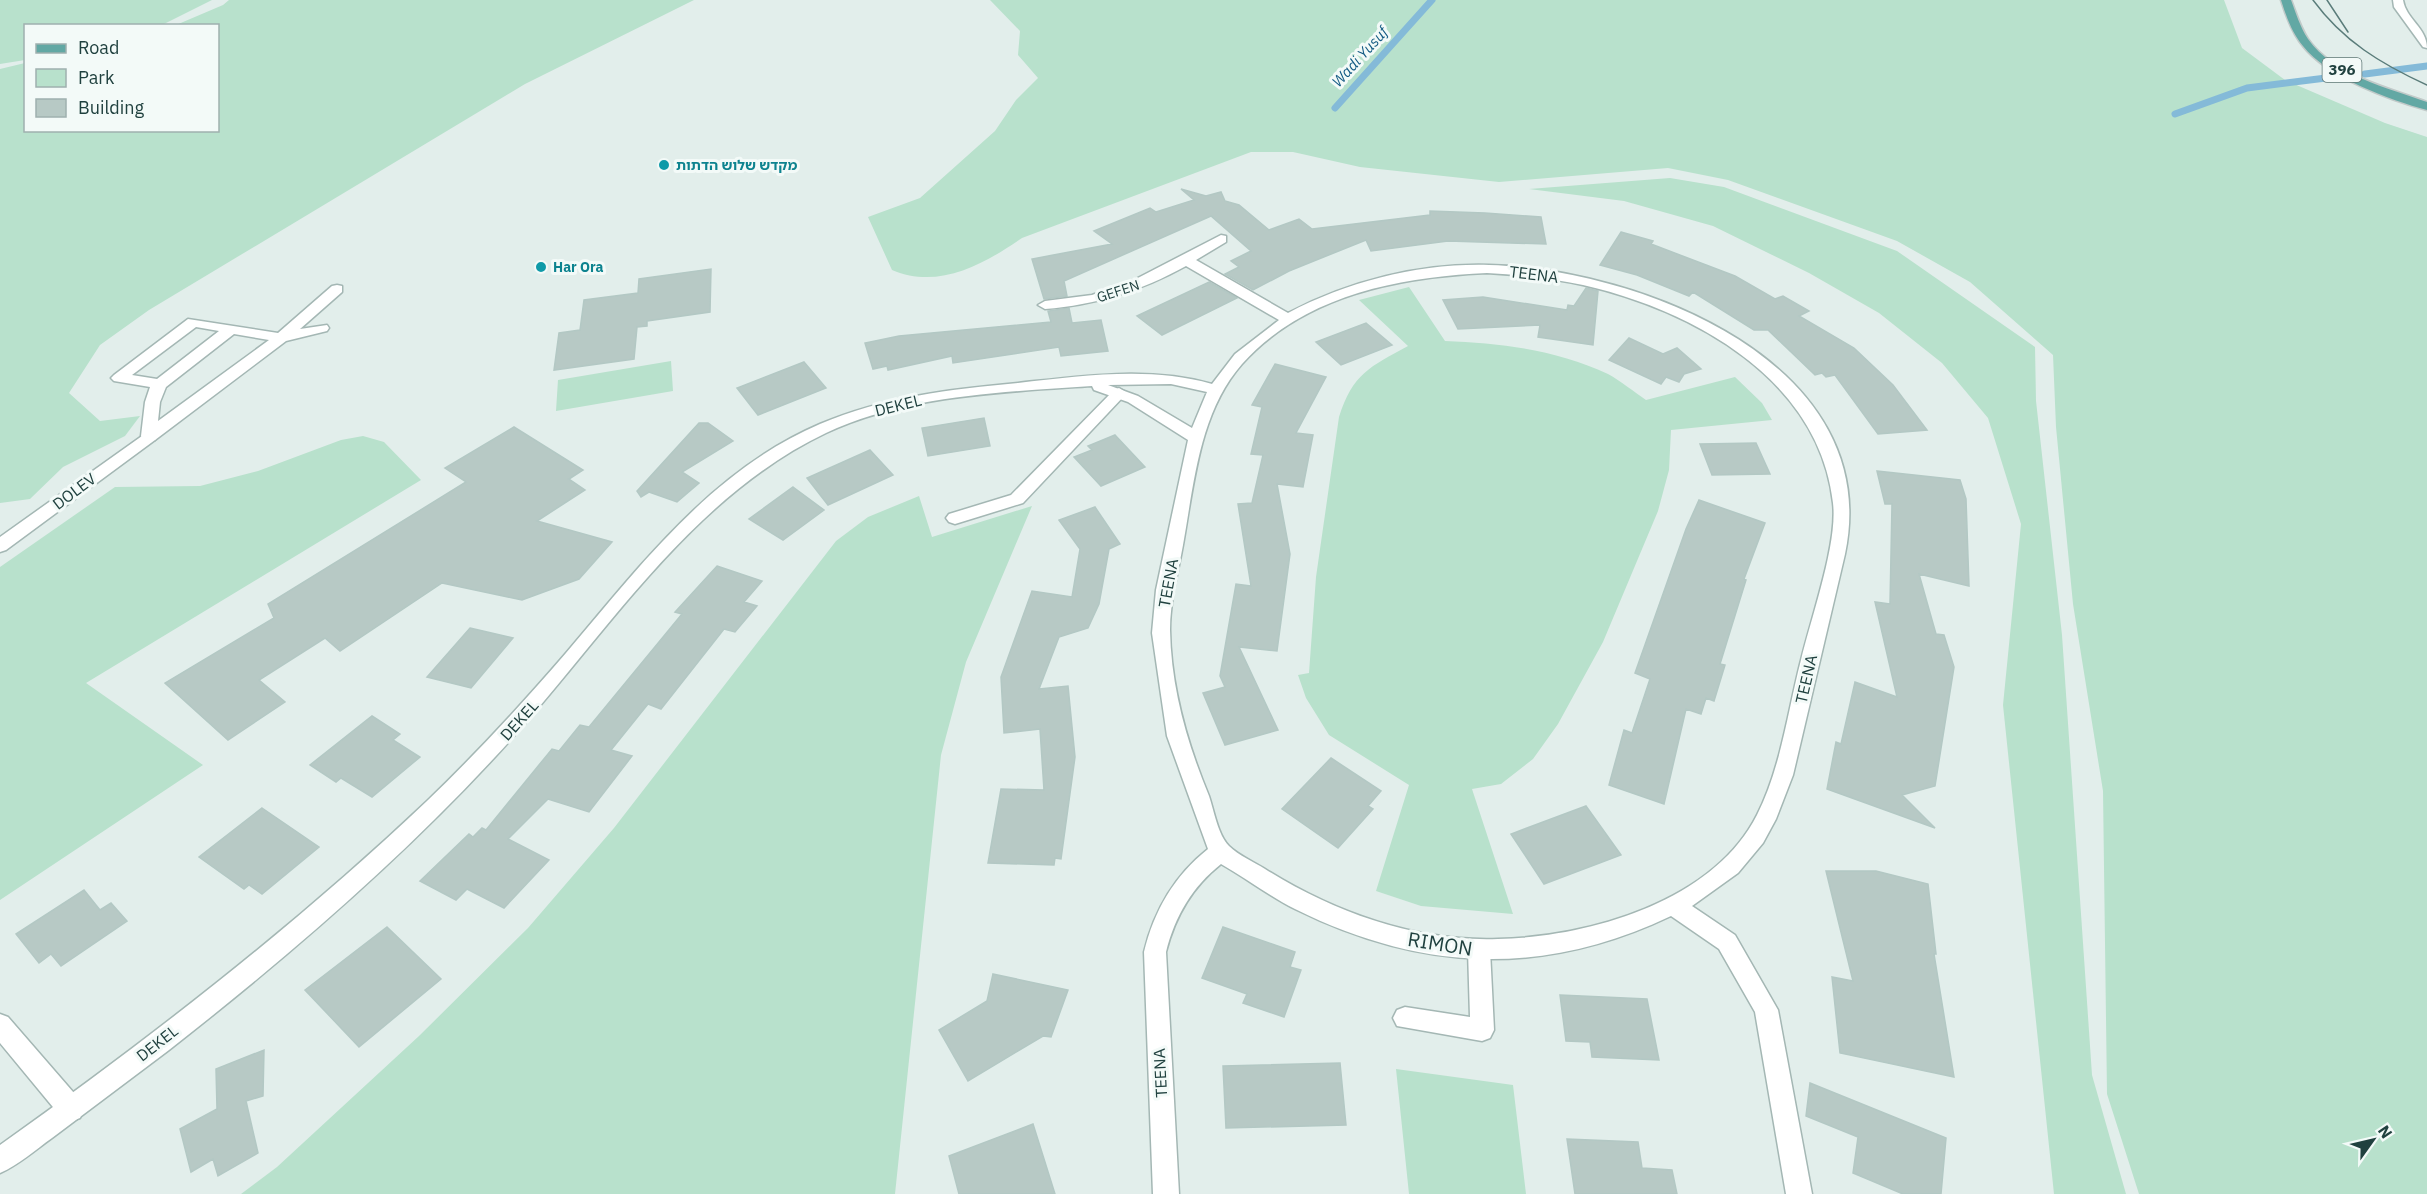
<svg xmlns="http://www.w3.org/2000/svg" width="2427" height="1194" viewBox="0 0 2427 1194" font-family="'IBM Plex Sans','Noto Sans Hebrew',sans-serif">
<style>
.green{fill:#b8e1cc}
.lines{fill:none;stroke-linecap:round;stroke-linejoin:round}
.stream{stroke:#84bad8;stroke-width:7}
.building{fill:#b7c9c5;stroke:#b3c8c4;stroke-width:1.5}
.service-casing{stroke:#a4b7b4;stroke-width:3}
.minor-casing{stroke:#a4b7b4;stroke-width:3}
.primary-casing{stroke:#c1cac9;stroke-width:3}
.service{fill:#fff;fill-rule:evenodd}
.minor{fill:#fff;fill-rule:evenodd}
.primary{fill:#62a8a4;fill-rule:evenodd}
.tram{stroke:#5a7c7a;stroke-width:1.5}
.culture-dot{fill:#0f9aa8;stroke:#f3faf8;stroke-width:2}
.labels{text-anchor:middle;stroke-width:6;stroke-linejoin:round;paint-order:stroke}
.far-culture-label{font-size:14px;font-weight:bold;fill:#0d838f;stroke:#f3faf8;text-anchor:start}
.far-street-label{font-size:14px;fill:#20413f;stroke:#f3faf8}
.far-water-label{font-size:15px;font-style:italic;fill:#135a83;stroke:#f3faf8}
.shield{fill:#f3faf8;stroke:#5f7876;stroke-width:1.5}
.shield-label{font-size:15px;font-weight:bold;fill:#20413f}
.street-label{font-size:16px;fill:#20413f;stroke:#f3faf8}
.near-street-label{font-size:20px;fill:#20413f;stroke:#f3faf8}
</style>
<rect width="100%" height="100%" fill="#e2eeeb"/>
<!-- green -->
<path class="green" d="M0 0H212L162 25 26 26 25 60 0 64Z
M229 0H694L525 84 149 310 100 345 69 393 100 421 140 416 125 436 63 467 30 499 0 503V69L25 63 26 130H218V26L176 25 223 5Z
M990 0H2224L2242 48 2285 80 2385 123 2427 137V1194H2139L2107 1094 2103 791 2073 604 2056 427 2053 355 1970 282 1897 241 1728 180 1668 168 1499 182 1360 167 1293 152H1251L1022 238C984 264 939 290 892 270L868 217 920 198 995 131 1016 100 1038 78 1018 55 1020 31Z
M1670 178 1724 187 1897 251 2035 347 2036 401 2062 635 2092 1075 2126 1194H2054L2003 705 2021 524 1988 418 1942 363 1879 313 1809 273 1713 226 1624 201 1529 189Z
M1409 287 1445 341C1501 343 1557 350 1608 374 1621 381 1634 392 1646 400L1735 377 1762 403 1772 420 1671 430 1669 470 1658 511 1603 642 1558 724 1533 759 1501 784 1472 789 1513 914 1421 906 1376 891 1409 785 1329 735 1306 698 1298 675 1309 673 1316 577 1339 417C1353 373 1370 367 1408 346L1359 300Z
M671 361 673 391 556 411 558 380Z
M363 436 384 442 421 480 86 683 203 765 0 900V567L115 487 200 486 258 471 341 440Z
M919 496 932 537 1032 506 966 662 941 755 895 1194H241L277 1167 419 1036 528 928 614 828 836 541 868 517Z
M1396 1069 1513 1085 1526 1194H1409Z"/>
<g class="lines">
<!-- stream -->
<path class="stream" d="M2365 74 2427 66
M1335 108 1432 0
M2175 114 2247 88 2334 77"/>
</g>
<!-- building -->
<path class="building" d="M1181 189 1206 196 1221 192 1225 201 1239 205 1269 230 1299 219 1312 229 1430 215V211L1485 213 1541 217 1546 244 1448 241 1371 251 1366 240 1289 271 1253 290 1225 274 1239 267 1231 261 1251 251 1211 216 1064 281 1067 296 1044 299 1032 259 1112 244 1094 231 1150 208 1156 212 1194 200Z
M1621 232 1653 241 1651 244 1735 276 1775 299 1783 296 1809 311 1799 316 1854 348 1893 385 1927 430 1878 434 1835 375 1826 377 1822 373 1815 375 1768 330H1754L1693 292 1689 296 1637 275 1600 265Z
M711 269 710 312 647 321V326L637 327 634 359 554 370 559 333 580 330 584 300 638 293 639 279Z
M1209 282 1237 298 1162 335 1137 316Z
M1586 288 1598 291 1593 345 1538 337 1540 325 1458 329 1443 300 1483 297 1567 310 1568 305 1574 306Z
M1069 308 1072 323 1101 320 1108 351 1061 356 1059 347 953 363 952 356 888 370 887 366 873 369 865 343 899 336 1051 322 1048 311Z
M1366 323 1392 345 1341 365 1316 342Z
M1629 338 1663 354 1677 348 1701 369 1684 374 1679 382 1666 377 1661 384 1609 360Z
M804 362 826 388 758 415 737 388Z
M1275 364 1326 377 1296 433 1313 435 1303 487 1277 484 1290 554 1277 651 1239 647 1278 730 1225 745 1203 693 1225 687 1220 676 1236 584 1251 586 1238 504 1252 503 1263 455 1251 454 1262 407 1252 405Z
M984 418 990 446 928 456 922 428Z
M699 423H708L733 441 682 472 699 483 677 502 649 492 641 497 637 491Z
M514 427 583 470 569 479 585 490 537 521 612 542 579 579 522 600 442 583 340 651 325 638 259 680 285 702 228 740 165 683 274 618 268 604 466 482 445 468Z
M1115 435 1145 467 1101 486 1074 457 1092 450 1088 446Z
M1756 443 1770 474 1712 475 1700 444Z
M870 450 893 475 828 505 807 478Z
M1877 471 1960 480 1966 499 1969 586 1919 574 1936 634 1944 635 1954 667 1935 786 1902 795 1935 828 1827 789 1836 742 1841 744 1855 682 1897 697 1875 602 1890 604 1892 504H1885Z
M793 487 824 510 783 540 749 519Z
M1699 500 1765 523 1744 579 1746 580 1720 664 1725 665 1714 701 1706 698 1701 714 1686 709 1664 804 1609 785 1624 730 1632 733 1650 679 1635 673 1686 529Z
M1095 507 1120 544 1109 549 1099 604 1088 628 1059 637 1039 689 1068 686 1075 757 1061 859 1055 858 1054 865 988 863 1001 789 1044 790 1040 729 1004 733 1001 677 1032 591 1072 597 1080 549 1059 520Z
M717 566 762 581 744 602 757 606 735 632 724 629 661 709 648 704 611 750 632 756 589 812 548 799 508 839 549 860 504 908 467 889 456 900 420 881 469 834 473 837 482 828 486 830 552 749 559 751 580 725 589 727 682 614 675 612Z
M470 628 513 638 471 688 427 677Z
M372 716 400 734 393 740 420 757 372 797 341 778 336 782 310 765Z
M1331 758 1381 791 1368 806 1373 809 1338 848 1282 809Z
M1586 806 1621 855 1544 884 1511 834Z
M262 808 319 847 262 894 249 885 244 889 199 857Z
M1826 871H1876L1928 884 1936 954H1934L1954 1077 1840 1053 1832 977 1853 981Z
M84 890 100 910 111 903 127 921 61 966 51 954 39 963 16 934Z
M387 927 441 979 359 1047 305 990Z
M1223 927 1295 952 1290 967 1301 970 1284 1017 1243 1003 1247 994 1202 978Z
M993 974 1068 990 1051 1037 1043 1036 968 1081 939 1030 987 1001Z
M1560 995 1647 999 1659 1060 1592 1057 1590 1042 1566 1041Z
M264 1050 263 1096 246 1101 258 1153 218 1176 213 1159 191 1172 180 1129 217 1109 216 1069Z
M1340 1063 1346 1125 1226 1128 1223 1066Z
M1810 1083 1946 1138 1941 1194H1903L1853 1173 1858 1137 1806 1116Z
M1033 1124 1055 1194H959L949 1156Z
M1567 1139 1638 1142 1642 1168 1672 1170 1677 1194H1575Z"/>
<g class="lines">
<defs>
<path id="service" d="M2393 0H2403C2406 19 2427 28 2427 48L2423 47 2394 7Z
M337 285 342 286V292L300 329 327 325 329 328 327 331 286 341 155 440H143L141 436 145 402 150 387 114 381 111 378 114 375 188 319 278 333 332 286ZM196 327 219 331 157 379 132 375ZM234 334 269 340 158 421 160 402 166 387Z
M1119 388 1127 393 1124 396 1023 503 955 524 949 522 946 518 949 514 1011 495 1114 390Z
M1479 940 1487 943 1490 950 1494 1030 1490 1038 1482 1041 1397 1026 1393 1018 1397 1010 1405 1007 1470 1017 1468 950 1471 943Z
M0 1014 8 1017 80 1100 83 1109 80 1118 71 1121 62 1118 0 1043Z"/>
<path id="minor" d="M1221 235 1226 236V242L1196 260 1288 313C1349 281 1420 263 1489 265 1640 269 1885 363 1845 554L1793 775 1776 819 1763 843 1738 873 1692 906 1735 935 1778 1010 1812 1194H1786L1755 1012 1719 949 1671 916C1543 977 1422 972 1295 909 1269 896 1246 878 1221 864 1192 887 1175 916 1166 952L1179 1194H1153L1144 952C1154 911 1174 876 1208 849L1167 736 1152 633 1156 590 1188 440 1128 402 1094 390 1092 386C1004 392 907 395 826 433 685 500 599 646 495 757 396 864 284 960 169 1050 130 1079 91 1109 52 1138 35 1150 19 1165 0 1173V1145C149 1039 294 927 427 801 476 754 522 704 566 653 640 566 712 470 820 424 883 397 951 389 1018 383 1082 376 1149 366 1212 384L1235 354 1279 320 1186 266C1141 291 1096 305 1045 309L1038 305 1045 301 1092 295 1132 281ZM1487 273C1519 275 1552 278 1583 285 1693 310 1819 379 1833 503 1838 543 1811 618 1801 660 1788 710 1781 768 1757 815 1713 902 1588 937 1498 939 1416 942 1333 912 1265 869 1254 862 1238 855 1229 846 1218 835 1214 811 1209 796 1187 743 1171 688 1170 630 1170 601 1178 573 1183 545 1194 484 1199 413 1242 364 1304 295 1399 277 1487 273ZM1171 384 1207 392 1192 428 1138 396 1108 385Z
M149 431 157 436 155 440 6 550 0 552V537Z"/>
<path id="primary" d="M2281 0H2291C2296 13 2300 27 2308 39 2333 75 2388 88 2427 102V110C2390 100 2327 77 2303 46 2292 33 2286 16 2281 0Z"/>
</defs>
<!-- service casing -->
<use href="#service" class="service-casing"/>
<!-- minor casing -->
<use href="#minor" class="minor-casing"/>
<!-- primary casing -->
<use href="#primary" class="primary-casing"/>
<!-- service -->
<use href="#service" class="service"/>
<!-- minor -->
<use href="#minor" class="minor"/>
<!-- primary -->
<use href="#primary" class="primary"/>
<!-- tram -->
<path class="tram" d="M2313 0C2343 41 2381 64 2427 85
M2327 0 2348 32"/>
</g>
<!-- markers -->
<g class="culture-dot">
<circle cx="664" cy="165" r="6"/>
<circle cx="541" cy="267" r="6"/>
</g>
<g class="labels">
<!-- far-culture labels -->
<g class="far-culture-label">
<text x="676" y="170">מקדש שלוש הדתות</text>
<text x="553" y="272">Har Ora</text>
</g>
<!-- far-street labels -->
<g class="far-street-label">
<text transform="translate(1118 291) rotate(-18)" y="5">GEFEN</text>
</g>
<!-- far-water labels -->
<g class="far-water-label">
<text transform="translate(1360 57) rotate(-48)" y="5">Wadi Yusuf</text>
</g>
<!-- shield labels -->
<rect class="shield" x="2322.5" y="58" width="39" height="24" rx="4.5"/>
<g class="shield-label">
<text x="2342" y="75">396</text>
</g>
<!-- street labels -->
<g class="street-label">
<text transform="translate(1534 274) rotate(7)" y="6">TEENA</text>
<text transform="translate(898 405) rotate(-14)" y="6">DEKEL</text>
<text transform="translate(74 491) rotate(-37)" y="6">DOLEV</text>
<text transform="translate(1168 583) rotate(-80)" y="6">TEENA</text>
<text transform="translate(1806 679) rotate(-77)" y="6">TEENA</text>
<text transform="translate(519 720) rotate(-48)" y="6">DEKEL</text>
<text transform="translate(157 1043) rotate(-38)" y="6">DEKEL</text>
<text transform="translate(1160 1073) rotate(-93)" y="6">TEENA</text>
</g>
<!-- near-street labels -->
<g class="near-street-label">
<text transform="translate(1440 944) rotate(9)" y="7">RIMON</text>
</g>
</g>
<!-- legend -->
<rect x="24" y="24" width="195" height="108" fill="#f3faf8" stroke="#9fb0ae" stroke-width="1.5"/>
<rect x="36" y="44" width="30" height="9" fill="#62a8a4" stroke="#9fb0ae" stroke-width="1.5"/>
<text x="78" y="54" font-size="18" fill="#20413f">Road</text>
<rect x="36" y="69" width="30" height="18" fill="#b8e1cc" stroke="#9fb0ae" stroke-width="1.5"/>
<text x="78" y="84" font-size="18" fill="#20413f">Park</text>
<rect x="36" y="99" width="30" height="18" fill="#b7c9c5" stroke="#9fb0ae" stroke-width="1.5"/>
<text x="78" y="114" font-size="18" fill="#20413f">Building</text>
<!-- north arrow -->
<g transform="translate(2373 1140) rotate(56)" stroke="#f3faf8" stroke-width="4.5" paint-order="stroke">
<path d="M0-4.5L10 22L0 15L-10 22Z" fill="#20413f"/>
<text y="-9" font-size="16" font-weight="bold" text-anchor="middle" fill="#20413f">N</text>
</g>
</svg>
